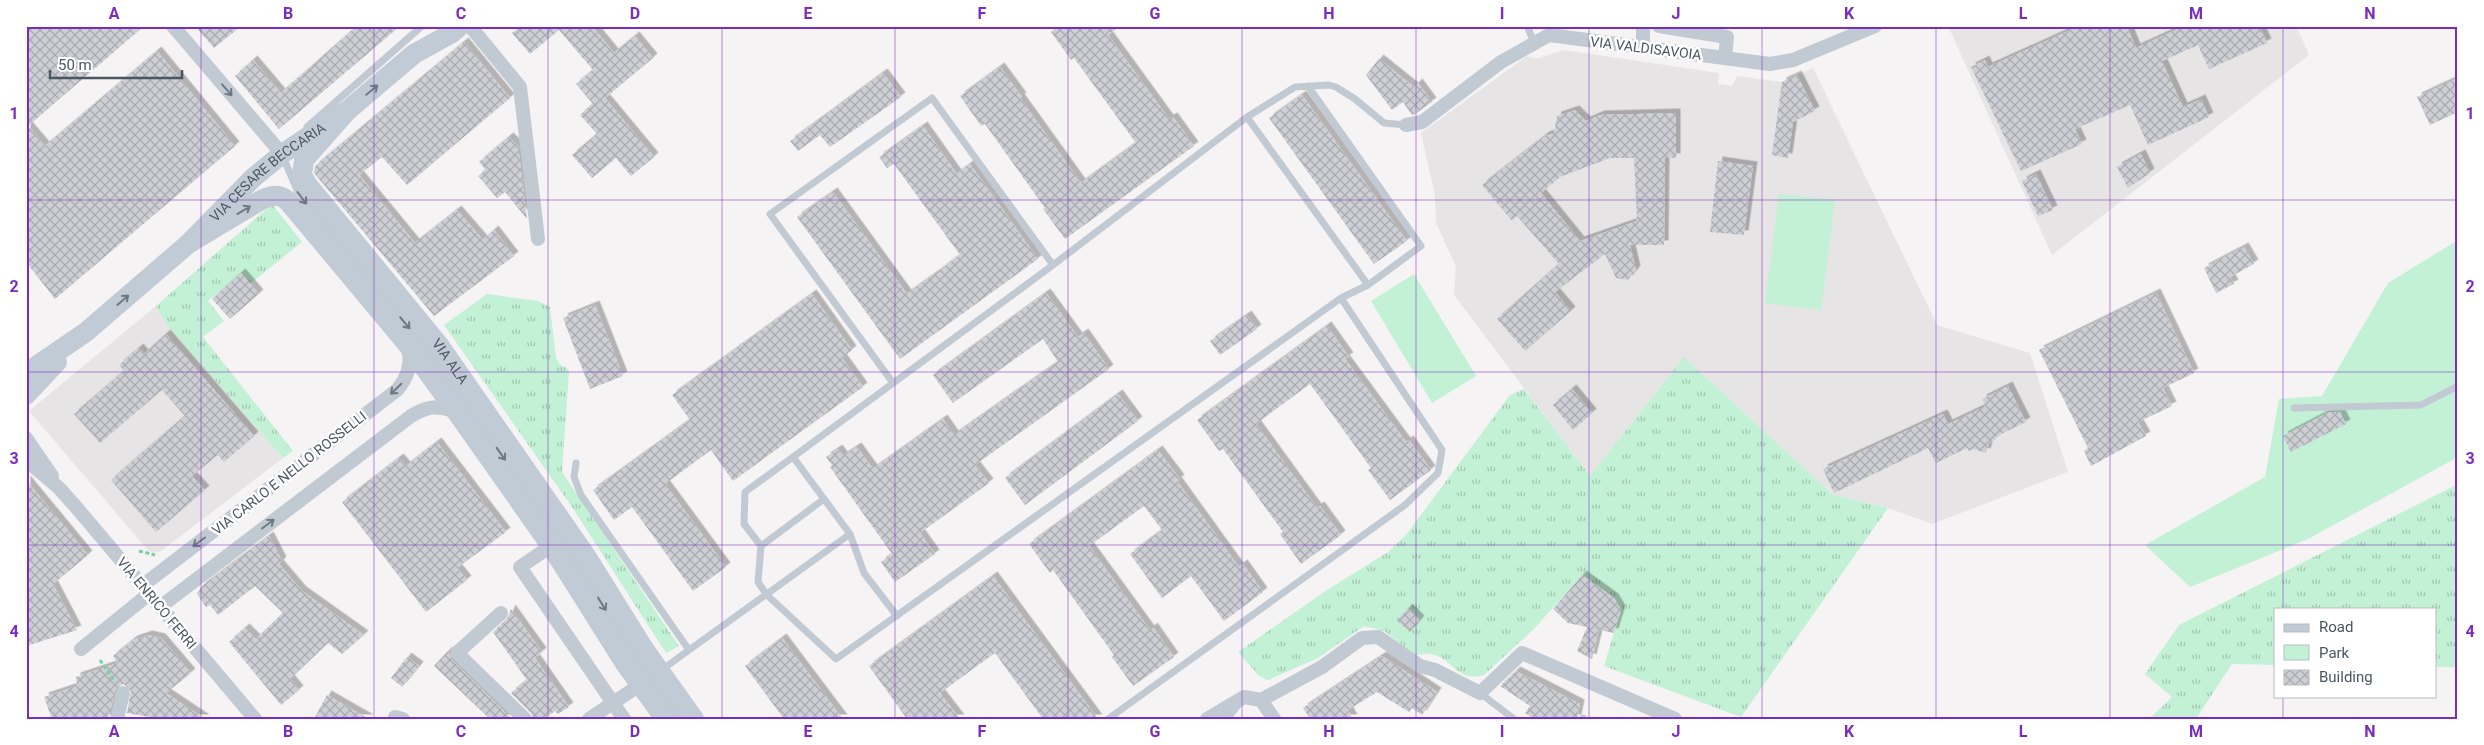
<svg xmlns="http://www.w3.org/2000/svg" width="2484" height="745" viewBox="0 0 2484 745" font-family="Roboto,sans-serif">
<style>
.education{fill:#e6e4e5}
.grass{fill:url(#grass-tufts)}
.park{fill:#c3f1d5}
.building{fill:url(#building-cross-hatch);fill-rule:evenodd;filter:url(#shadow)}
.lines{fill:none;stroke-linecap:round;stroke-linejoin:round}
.path{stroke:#7ad0a6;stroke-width:3;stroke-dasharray:4 2.5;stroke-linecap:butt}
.lane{stroke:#c1cad2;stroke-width:7}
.street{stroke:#c1cad2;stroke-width:14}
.secondary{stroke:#c1cbd6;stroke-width:20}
.oneway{stroke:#6e7983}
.oneway2{stroke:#6e7984}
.grid{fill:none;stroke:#7b2cbf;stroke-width:1;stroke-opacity:0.55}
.labels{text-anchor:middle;stroke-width:5;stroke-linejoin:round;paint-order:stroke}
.street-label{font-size:14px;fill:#4a5661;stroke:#fff}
.neatline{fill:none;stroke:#7b2cbf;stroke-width:2}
.grid-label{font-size:16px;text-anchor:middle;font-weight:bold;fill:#7b2cbf}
</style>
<defs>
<pattern id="grass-tufts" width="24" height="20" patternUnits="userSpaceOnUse" patternTransform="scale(1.25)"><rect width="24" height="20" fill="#c3f1d5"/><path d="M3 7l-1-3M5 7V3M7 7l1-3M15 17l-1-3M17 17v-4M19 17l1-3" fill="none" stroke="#a0c6b0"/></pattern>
<pattern id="building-cross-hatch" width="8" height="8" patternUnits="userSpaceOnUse" patternTransform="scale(1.25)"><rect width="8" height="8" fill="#cdcfd5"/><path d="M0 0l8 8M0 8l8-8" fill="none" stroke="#a8abb0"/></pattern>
<filter id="shadow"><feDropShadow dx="4.5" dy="-4.5" stdDeviation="0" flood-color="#0004"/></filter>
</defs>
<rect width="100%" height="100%" fill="#f5f3f3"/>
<!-- education -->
<path class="education" d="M1948 26H2296L2309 55 2052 255Z
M1564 50 1719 73 1718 84 1732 86 1737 76 1782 82 1813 68 1937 325 2030 353 2068 472 1932 524 1888 508 1833 495 1684 357 1590 476 1454 295 1456 267 1436 223 1435 196 1421 133 1527 56 1536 59Z
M156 306 166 324 283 458 161 551 153 553 147 549 29 411Z"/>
<!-- grass -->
<path class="grass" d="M272 204 302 242 250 284 241 274 208 301 224 321 203 337 293 451 283 458 166 324 156 306Z
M487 294 538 301 550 307 556 358 562 367 565 366 569 371 562 472 679 646 666 653 572 507 444 325Z
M1684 357 1833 495 1888 508 1741 717 1604 666 1621 610 1614 598 1582 575 1534 629 1484 675C1456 683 1453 657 1430 654 1425 653 1419 655 1414 655L1384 631 1364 626 1318 658 1268 680 1259 676 1238 652 1327 590 1388 552 1406 535 1510 395 1524 389 1590 476Z
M2458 484V667H2435V609H2275V665L2232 664 2196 719H2149L2172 697 2145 674 2179 625Z"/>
<!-- park -->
<path class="park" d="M1779 194 1835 200 1821 310 1765 303Z
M2458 240V457L2308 539 2190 587 2145 545 2265 477 2279 399 2322 396 2388 283Z
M1414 274 1476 376 1432 403 1371 301Z"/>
<!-- building -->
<path class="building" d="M26 26H144L28 126 45 146 157 51 235 146 55 299 26 262Z
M195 26H241L214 48Z
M357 26H400L279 129 235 76 253 60 281 93Z
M521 26H592L614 53 635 36 653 58 605 98 654 157 631 176 616 158 592 178 572 155 597 134 580 115 593 104 576 84 593 70 559 30 530 54 512 33Z
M1058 26H1121L1108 35 1169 119 1173 117 1194 146 1065 239 1043 209 1045 208 985 124 981 126 960 96 1000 67 1022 97 1020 98 1081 183 1136 143 1074 58 1071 60 1051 32Z
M2079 26H2127L2136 48 2184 26H2259L2267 43 2209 69 2198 45 2162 61 2183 107 2201 99 2209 117 2148 145 2130 105 2075 129 2082 144 2021 171 1971 67 1985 60 1988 67Z
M464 42 510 98 407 185 382 157 359 175 415 243 457 210 483 240 494 230 514 256 434 316 314 173 315 166Z
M1379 59 1414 87 1418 83 1432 102 1415 114 1412 115 1403 102 1392 110 1366 75Z
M883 73 901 97 830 147 820 135 798 151 790 141Z
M1797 75 1815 111 1793 122 1788 158 1772 155 1782 82Z
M2458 78V112L2430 125 2417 97Z
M1302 95 1407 241 1374 264 1269 118Z
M1575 110 1586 121 1600 115 1676 113V158L1665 157 1664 245H1630L1636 270 1628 280 1616 278 1605 254 1555 292 1571 311 1525 351 1497 319 1559 264 1517 216 1512 221 1482 185 1545 136 1554 133 1557 116ZM1610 158H1634L1637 221 1580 241 1541 193 1560 177Z
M923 126 957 174 970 164 1038 259 900 359 797 217 833 192 907 294 939 271 960 255 894 164 887 168 879 157Z
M509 137 518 146 527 219 505 192 497 198 478 176 486 170 479 162Z
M2141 154 2150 173 2128 188 2117 167Z
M1718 161 1753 166 1744 235 1710 232Z
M2036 174 2053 210 2038 216 2022 181Z
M2244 247 2254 264 2230 277 2234 284 2216 293 2204 268Z
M241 273 259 294 230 319 212 299Z
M1046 293 1078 337 1084 333 1109 369 975 465 989 483 920 533 935 554 895 582 881 562 892 554 830 467 832 465 826 457 838 449 843 456 857 447 873 469 943 419 954 435 1058 362 1043 339 953 403 933 375Z
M2156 293 2194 373 2163 388 2172 406 2138 422 2146 436 2091 466 2084 451 2088 448 2039 350Z
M812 294 852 350 842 358 863 387 733 481 711 450 665 484 726 567 693 591 632 507 614 520 593 490 690 420 672 395Z
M595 305 623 376 590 389 563 318Z
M1247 315 1257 329 1220 355 1210 341Z
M1327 326 1349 357 1345 359 1406 442 1409 440 1431 470 1390 500 1368 470 1371 468 1310 384 1256 424 1317 508 1320 506 1341 535 1301 564 1280 534 1283 532 1223 449 1219 451 1197 420Z
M166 334 254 436 224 462 218 455 192 476 205 490 156 532 111 480 185 416 162 390 100 443 74 414 124 371 119 365 139 348 144 354Z
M2008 386 2026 422 1995 437 1996 439 1989 443 1986 453 1973 449 1969 451 1967 448 1936 463 1928 448 1834 493 1823 469 1943 414 1948 424 1986 406 1982 399Z
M1572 389 1592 413 1573 430 1553 405Z
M1118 394 1138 421 1025 505 1005 478Z
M2329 412H2340L2346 424 2291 452 2283 436Z
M437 442 506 532 457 568 467 580 426 612 342 502 399 458 406 466Z
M1158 450 1180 479 1177 481 1239 567 1243 564 1263 592 1224 621 1191 576 1162 598 1130 554 1162 530 1144 506 1089 546 1150 630 1153 627 1174 657 1133 686 1112 657 1114 655 1053 570 1050 573 1029 544Z
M26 480 88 555 53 584 77 630 26 646Z
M269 536 282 561 279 564 302 591 364 635 342 654 328 643 290 679 299 690 281 705 229 642 245 628 256 639 283 613 255 586 218 615 210 605 206 607 197 594 202 586Z
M1582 575 1614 598 1621 610 1614 633 1599 630 1592 659 1577 651 1587 627 1568 623 1553 609Z
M993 576 1098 719H1043L995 653 940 693 960 719H907L869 666Z
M1408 608 1420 620 1410 632 1397 621Z
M511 609 542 652 535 658 569 707 558 714 555 711 544 719H534L531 713 511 693 527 680 493 632 507 619Z
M148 635 161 638 191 673 166 693 205 719H161L127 713 131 691 124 684 117 687 115 691 108 719H52L44 697 77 686 76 677 118 663 113 656 133 640Z
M782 638 843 719H784L745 666Z
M448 651 451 659 512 719H490L434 666Z
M1382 656 1437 692 1422 715 1412 708 1409 712 1377 692 1348 710 1353 719H1310L1303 708Z
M407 657 419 666 402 687 391 678Z
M1516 671 1580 704 1577 719H1534L1525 713 1530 706 1500 686Z
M327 695 369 719H314Z"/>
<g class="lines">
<!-- path -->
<path class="path" d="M139 551 155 555
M100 660 115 682"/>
<!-- lane -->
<path class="lane" d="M1527 26 1534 42
M1308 86 1421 246 1368 285
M307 127 422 26
M283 157 298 192 430 353 576 562 650 678 680 719
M893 383 770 214 932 98 1053 265
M2294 408 2421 405 2458 386
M576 463 574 477 581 495 689 650
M824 499 761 546 758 582 767 595 836 659 1341 298 1368 285 1247 117
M850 534 864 573 897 616
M761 546 744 524 745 492 793 457
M660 671 850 534 793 457 1053 265 1247 117 1295 87 1329 85 1336 87 1355 99 1384 123 1406 125
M1480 693 1514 719
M1108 719 1405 505 1438 473 1442 450 1341 298
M1227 719 1238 705
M1583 719V718"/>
<!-- street -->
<path class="street" d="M173 26 282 154
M470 26 520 87 538 239
M1643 26V48
M1659 26 1727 37 1725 58
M1406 125 1422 122 1501 62 1549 35 1770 64 1793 60 1875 26
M26 438 52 476
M26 460 59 488 76 507 255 719
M551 546 520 567 624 719
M142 586 397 390C408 377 412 364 408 346
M160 607 411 416C429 405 436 406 456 411
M501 613 457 653 525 719
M81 649 149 594
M1261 700 1322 667 1362 638 1378 637 1420 666 1435 670 1480 693 1522 653 1675 719
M1261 700 1274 719
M395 717 403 719
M117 719 123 693
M589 719 659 672
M1207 719 1244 697 1261 700"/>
<!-- secondary -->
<g class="secondary">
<path id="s1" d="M348 110 304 160 302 175 307 184 439 345 586 556 644 649 694 719"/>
<path d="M188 244 263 199C273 195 278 194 287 200L408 345 456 411 551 546 624 662 665 719"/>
<path id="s2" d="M26 373 86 332 188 244 254 177 282 154 348 110 414 54 452 33 460 26"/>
<path d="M26 395 57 362"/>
</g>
</g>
<!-- one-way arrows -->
<defs><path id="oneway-shaft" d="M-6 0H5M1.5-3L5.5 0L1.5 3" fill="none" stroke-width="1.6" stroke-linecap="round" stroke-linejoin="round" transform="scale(1.25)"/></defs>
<g class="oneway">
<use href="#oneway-shaft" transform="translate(227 90) rotate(49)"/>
<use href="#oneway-shaft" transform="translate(302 198) rotate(53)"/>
<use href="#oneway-shaft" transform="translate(405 323) rotate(50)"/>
<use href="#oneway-shaft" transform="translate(396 389) rotate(136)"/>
<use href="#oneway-shaft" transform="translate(501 454) rotate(55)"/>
<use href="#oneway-shaft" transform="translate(268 524) rotate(-37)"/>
<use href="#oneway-shaft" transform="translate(199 542) rotate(143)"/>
<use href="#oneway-shaft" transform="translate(602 604) rotate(58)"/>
</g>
<g class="oneway2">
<use href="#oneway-shaft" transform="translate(372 90) rotate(-40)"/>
<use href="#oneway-shaft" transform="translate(244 210) rotate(-31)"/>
<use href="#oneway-shaft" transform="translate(123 300) rotate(-41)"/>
</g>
<!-- grid -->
<path class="grid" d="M201 26V719M374 26V719M548 26V719M722 26V719M895 26V719M1068 26V719M1242 26V719M1416 26V719M1589 26V719M1762 26V719M1936 26V719M2110 26V719M2283 26V609M26 200H2458M26 372H2458M26 545H2458M2283 696V719"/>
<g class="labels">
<!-- street labels -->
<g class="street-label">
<text transform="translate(1646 48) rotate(7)" y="5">VIA VALDISAVOIA</text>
<text dy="5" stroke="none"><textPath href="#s2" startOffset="315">VIA CESARE BECCARIA</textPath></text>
<text dy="5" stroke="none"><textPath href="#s1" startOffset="320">VIA ALA</textPath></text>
<text transform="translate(289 473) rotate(-38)" y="5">VIA CARLO E NELLO ROSSELLI</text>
<text transform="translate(157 603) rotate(50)" y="5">VIA ENRICO FERRI</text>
</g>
</g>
<!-- border -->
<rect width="2484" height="745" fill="none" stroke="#ffffff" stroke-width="55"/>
<!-- legend -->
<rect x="2274" y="608" width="162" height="90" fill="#ffffff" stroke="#b7bbc0"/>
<rect x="2284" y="624" width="25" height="8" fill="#c1cbd6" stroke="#b7bbc0"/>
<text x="2319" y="632" font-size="15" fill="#4a5661">Road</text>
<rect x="2284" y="645" width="25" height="15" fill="#c3f1d5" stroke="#b7bbc0"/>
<text x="2319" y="658" font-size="15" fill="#4a5661">Park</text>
<rect x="2284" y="670" width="25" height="15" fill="url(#building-cross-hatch)" stroke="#b7bbc0"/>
<text x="2319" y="682" font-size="15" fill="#4a5661">Building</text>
<!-- scale -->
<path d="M50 70v8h132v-8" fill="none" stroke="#4a5661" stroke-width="2.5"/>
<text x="58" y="70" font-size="15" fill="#4a5661" stroke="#ffffff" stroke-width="4" paint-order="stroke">50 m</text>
<rect x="28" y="28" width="2428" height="690" class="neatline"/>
<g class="grid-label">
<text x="114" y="19">A</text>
<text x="288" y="19">B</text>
<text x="461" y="19">C</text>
<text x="635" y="19">D</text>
<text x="808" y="19">E</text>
<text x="982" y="19">F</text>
<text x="1155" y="19">G</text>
<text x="1329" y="19">H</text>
<text x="1502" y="19">I</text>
<text x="1676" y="19">J</text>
<text x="1849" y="19">K</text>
<text x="2023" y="19">L</text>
<text x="2196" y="19">M</text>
<text x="2370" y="19">N</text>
<text x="14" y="119">1</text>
<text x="2470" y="119">1</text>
<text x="14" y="292">2</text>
<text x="2470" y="292">2</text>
<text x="14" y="464">3</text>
<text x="2470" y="464">3</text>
<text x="14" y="637">4</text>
<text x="2470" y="637">4</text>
<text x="114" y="737">A</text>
<text x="288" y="737">B</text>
<text x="461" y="737">C</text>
<text x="635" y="737">D</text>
<text x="808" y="737">E</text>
<text x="982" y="737">F</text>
<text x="1155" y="737">G</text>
<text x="1329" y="737">H</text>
<text x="1502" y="737">I</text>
<text x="1676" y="737">J</text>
<text x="1849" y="737">K</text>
<text x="2023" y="737">L</text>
<text x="2196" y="737">M</text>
<text x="2370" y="737">N</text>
</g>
</svg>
